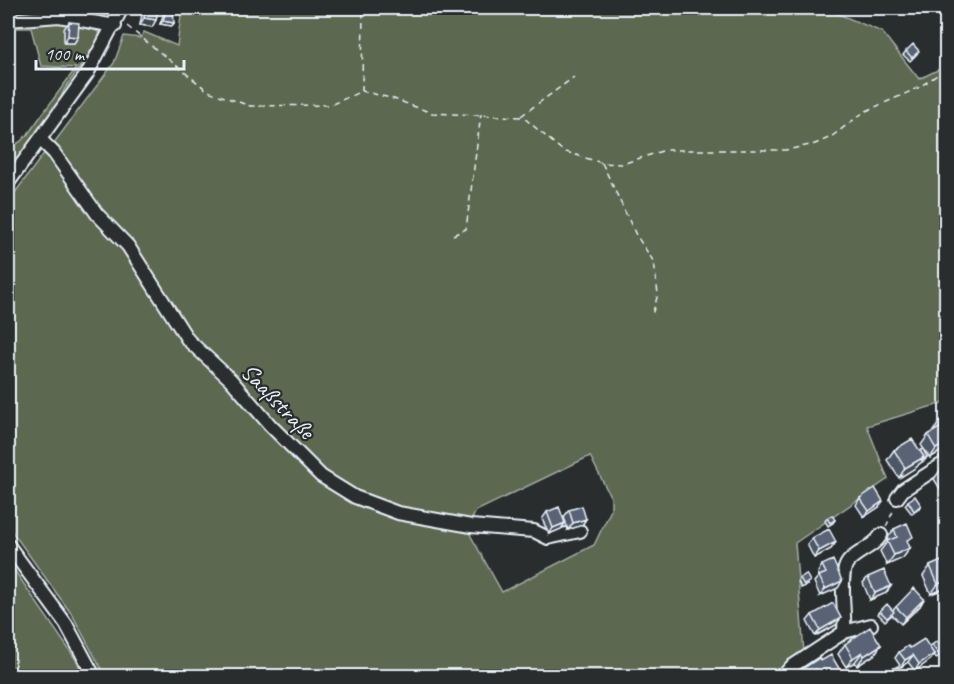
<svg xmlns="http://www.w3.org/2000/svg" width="954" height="684" viewBox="0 0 954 684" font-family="Caveat,sans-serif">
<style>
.green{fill:#5b6850;stroke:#a2aca4;stroke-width:1.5;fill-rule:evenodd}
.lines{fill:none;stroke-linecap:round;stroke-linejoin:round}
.minor-casing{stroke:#e8f1f8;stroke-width:16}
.path{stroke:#e8f1f8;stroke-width:1.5;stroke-dasharray:6 4.5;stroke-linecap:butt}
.minor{stroke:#2a2d2e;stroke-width:12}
.wall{fill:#4d5665;stroke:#e8f1f8;stroke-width:1.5}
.shaded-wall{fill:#3f4652;stroke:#e8f1f8;stroke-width:1.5}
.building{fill:#5a6475;stroke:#e8f1f8;stroke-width:1.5}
.labels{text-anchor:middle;stroke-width:4.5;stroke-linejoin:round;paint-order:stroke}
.street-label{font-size:24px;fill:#e8f1f8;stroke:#2a2d2e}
</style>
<rect width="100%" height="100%" fill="#2a2d2e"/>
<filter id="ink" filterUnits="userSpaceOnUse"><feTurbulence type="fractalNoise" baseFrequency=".0167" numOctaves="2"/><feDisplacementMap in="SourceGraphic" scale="12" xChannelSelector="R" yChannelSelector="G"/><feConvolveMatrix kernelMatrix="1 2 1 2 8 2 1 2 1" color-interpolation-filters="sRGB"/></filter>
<g filter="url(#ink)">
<!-- green -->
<path class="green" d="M182 8H824L882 32 919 79 946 66V402L867 426 888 479 795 543 804 652 773 676 746 674 742 676H105L73 616 8 526V202L45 152H50L102 214 53 144 114 63 124 36 140 38 144 32 177 46ZM590 456 611 498V510L594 545 502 592 467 529 476 511Z
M61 20 86 23 89 28 99 32 100 38 64 90 57 108 8 175V148L20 142 28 134 76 68 41 66 31 28H8V23Z
M8 561 77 661 83 676H8Z"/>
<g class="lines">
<defs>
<path id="minor" d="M8 20 59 16 115 26
M41 140 54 153 97 214 128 246 188 340 231 380 270 425 321 476 355 497 398 513 471 526 534 531 548 538 580 531
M8 183 87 74 122 8
M897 498 903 490 946 462
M8 545 66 624 94 676
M844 632 871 625
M783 676 791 667 844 632C846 615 838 574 848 562 857 551 873 548 881 535"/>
</defs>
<!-- minor casing -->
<use href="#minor" class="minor-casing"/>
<!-- path -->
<path class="path" d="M127 26 208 91 250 106 330 105 362 91 394 99 432 113 523 117 563 151 602 163 622 164 665 150H786L815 144 831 137 864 112 918 88 946 69
M362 91 363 8
M521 116 574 77
M602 163 636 235 654 262 658 294 652 315
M453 235 466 229 481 114
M886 527 894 509"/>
<!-- minor -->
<use href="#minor" class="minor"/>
</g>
<!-- wall -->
<path class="wall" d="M143 8H158L156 20 152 27 140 25Z
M166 8 174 23 172 26 160 24 165 10Z
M69 22 78 37 74 43H64V29Z
M906 51 917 54 910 61 903 55Z
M946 417V448L930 458 921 445 928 435 935 431 934 430 941 420Z
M894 450 925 460 899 478 887 460Z
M946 465V493L944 495 934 479 941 469Z
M860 498 879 507 864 517 856 505Z
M908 501 921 505 919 509 912 514 905 505Z
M569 510 586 519 582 525 568 530 564 517Z
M547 512 565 523 561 529 549 534 542 519Z
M827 518 835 520 833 523 828 526 825 521Z
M894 529 908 544 910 548 903 558 887 565 880 551 888 541 887 539Z
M812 538 836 542 831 549 814 558 807 544Z
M822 565 842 581 838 588 820 596 814 582 819 576 818 572Z
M930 566 946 588 931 594 923 576Z
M868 577 891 586 886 593 870 600 863 583Z
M800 578 808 585 801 588 798 581Z
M924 599 920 606 901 624 892 615 885 621 878 614 880 611 893 610 896 607Z
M812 615 836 625 815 636 807 621Z
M845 644 881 645 874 655 857 666 855 662 846 667 838 654Z
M932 645 944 651 942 655 936 658 934 654 930 660 915 671 908 662 901 667 895 658 899 652 910 648 930 647Z
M821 661 840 670 835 676H797L802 669Z"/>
<!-- shaded-wall -->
<path class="shaded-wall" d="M144 18 156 20 152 27 140 25Z
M163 21 174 23 172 26 160 24Z
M68 36 78 37 74 43H64Z
M946 443V448L930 458 936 449Z
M924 457H927L925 460 919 464 917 467 899 478 905 468Z
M883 501 879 507 864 517 869 511Z
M586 519 582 525 568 530 573 523Z
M565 523 561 529 549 534 553 528Z
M836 542 831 549 814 558 819 551Z
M910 548 903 558 887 565 894 555Z
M842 581 838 588 820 596 825 589Z
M946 581V588L931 594 938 584Z
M891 586 886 593 870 600 875 593Z
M924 599 920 606 901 624 906 617Z
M841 618 836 625 815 636 820 630Z
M881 645 874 655 857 666 864 656Z
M862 652 855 662 846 667 853 658Z
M934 654 930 660 915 671 919 664Z
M913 655 908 662 901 667 905 660Z
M816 669 811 676H806Z
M840 670 835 676H829Z"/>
<!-- building -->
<path class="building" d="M146 8H158L156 20 144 18Z
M167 8H173L174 23 163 21Z
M69 22 79 23 78 37 68 36Z
M913 44 919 51 912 58 906 51Z
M946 417V443L936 449 928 435 944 425 941 420Z
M912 439 924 457 905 468 894 450Z
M923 449 927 457 921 461 924 457 920 451Z
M946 465V479L941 469Z
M875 488 883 501 869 511 860 498Z
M915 496 921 505 914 511 908 501Z
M582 506 586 519 573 523 569 510Z
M559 507 565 523 553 528 547 512Z
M832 515 835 520 830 523 827 518Z
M907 523 913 537 907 540 910 548 894 555 887 541 897 537 894 529Z
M829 529 836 542 819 551 812 538Z
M946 559V581L938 584 930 566Z
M833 560 842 581 825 589 819 576 826 573 822 565Z
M884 570 891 586 875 593 868 577Z
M806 574 810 581 804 585 800 578Z
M914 588 924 599 906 617 896 607Z
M833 603 841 618 820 630 812 615Z
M887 604 894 612 887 618 880 611Z
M870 627 881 645 864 656 862 652 853 658 845 644Z
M924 639 934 654 919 664 913 655 905 660 899 652 908 646 910 648Z
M937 641 944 651 939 655 932 645Z
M831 655 840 670 829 676H821L816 669 806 676 802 669 819 658 821 661Z
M898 666 905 676H877Z"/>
</g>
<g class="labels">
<!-- street labels -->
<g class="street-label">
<text transform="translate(278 401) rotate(46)" y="8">Saaßstraße</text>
</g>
</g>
<!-- margin -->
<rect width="954" height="684" fill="none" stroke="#2a2d2e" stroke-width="30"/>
<rect x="15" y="15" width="924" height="654" fill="none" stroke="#e8f1f8" stroke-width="2" filter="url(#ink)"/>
<!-- scale -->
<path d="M36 60v9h148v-9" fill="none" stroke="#e8f1f8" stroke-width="3"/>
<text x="45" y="60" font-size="18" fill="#e8f1f8" stroke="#2a2d2e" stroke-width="4.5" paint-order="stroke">100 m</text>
</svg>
